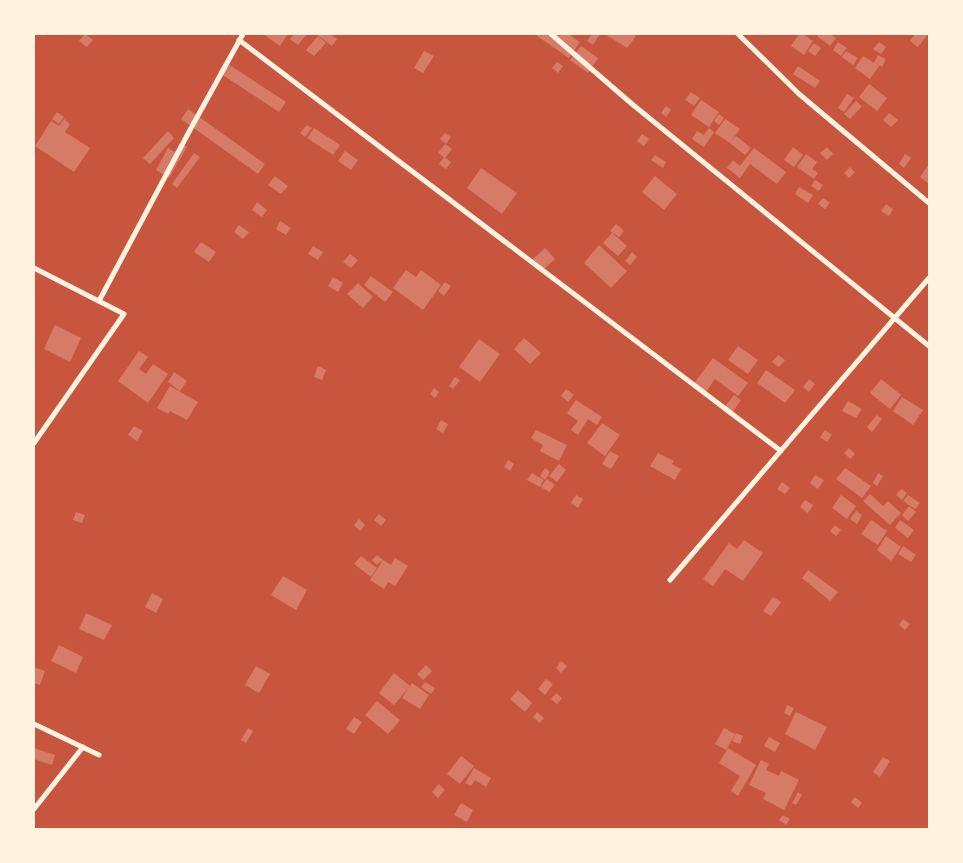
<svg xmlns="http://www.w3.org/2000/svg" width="963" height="863" viewBox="0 0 963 863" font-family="'Nunito Sans',sans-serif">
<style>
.building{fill:#d67c66}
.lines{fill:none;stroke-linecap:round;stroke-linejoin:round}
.minor{stroke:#fff3e0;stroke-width:5}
</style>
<rect width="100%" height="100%" fill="#c8553d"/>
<!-- building -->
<path class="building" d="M85 34 93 40 87 47 79 41Z
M263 34H288L280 46Z
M294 34H307L298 45 290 39Z
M316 34H330L337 39 332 46Z
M538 34H568L580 42 569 58 537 36Z
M592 34H600L593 45 587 41Z
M605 34H633L636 36 627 48Z
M799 34H803L813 41 804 55 791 46Z
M819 34H830L836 38 830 46 817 36Z
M915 34H928L918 47 910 41Z
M318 36 326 43 314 56 306 50Z
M838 42 847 48 841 56 833 50Z
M879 42 886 47 881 54 873 49Z
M814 43 821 48 815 56 808 51Z
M581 46 598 58 588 73 570 60Z
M424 51 434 56 423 73 414 68Z
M846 51 858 58 853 65 842 57Z
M878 55 886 59 882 67 874 63Z
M863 56 879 66 870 79 855 68Z
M225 62 286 102 279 112 218 72Z
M557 62 563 66 558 73 552 68Z
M798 66 820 81 815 88 793 74Z
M869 84 887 98 877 111 859 97Z
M691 92 700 98 694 106 685 100Z
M847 94 854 98 844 112 838 108Z
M701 100 719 112 709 127 691 115Z
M856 101 862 106 850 119 844 114Z
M666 106 671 110 666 117 661 113Z
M188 109 265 164 258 174 181 119Z
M57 112 64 117 59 124 52 119Z
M889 113 898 120 891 127 883 120Z
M719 114 724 118 719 125 714 121Z
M64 119 70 124 65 132 90 148 74 172 35 146 51 121 59 126Z
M725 119 740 129 730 143 715 133Z
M307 125 312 128 305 137 300 133Z
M314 128 340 145 333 155 307 138Z
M709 128 714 132 704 147 692 139 697 131 704 135Z
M168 131 174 138 150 164 143 158Z
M445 133 451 137 446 144 440 139Z
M642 134 649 139 644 146 637 141Z
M736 136 751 148 745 155 730 143Z
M180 143 187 147 169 178 156 170 168 148 175 152Z
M445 144 452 149 445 158 438 153Z
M793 147 803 155 794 167 784 160Z
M827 147 833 154 827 160 820 153Z
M754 148 786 172 777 184 750 164 740 178 727 168 733 160 740 166Z
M345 151 358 160 351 170 338 161Z
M194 153 200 157 177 188 172 184Z
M806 154 817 162 812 169 818 173 814 179 797 167Z
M905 154 911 158 904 168 899 164Z
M655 155 666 162 663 168 651 160Z
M444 157 451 162 446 169 439 164Z
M929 164V184L920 177Z
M850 167 855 172 849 178 844 173Z
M481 168 517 193 502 214 467 188Z
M275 176 288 186 281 194 268 185Z
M655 176 677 194 664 210 642 192Z
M815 180 823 185 819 191 811 186Z
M799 187 813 195 808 203 795 194Z
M823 198 830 203 825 209 818 204Z
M257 202 267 210 262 217 252 210Z
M886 204 893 209 889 216 881 211Z
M280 221 291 228 286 235 276 229Z
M616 224 624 231 619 237 610 231Z
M239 225 249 232 243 239 234 232Z
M612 233 627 246 618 256 603 243Z
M201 242 216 252 209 262 194 252Z
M599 245 627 271 611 288 584 263Z
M313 246 323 252 318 260 308 254Z
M545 248 555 259 543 270 533 259Z
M632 252 637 257 630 265 625 261Z
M350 254 358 260 351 268 343 262Z
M406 270 416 277 421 270 441 285 423 310 393 288Z
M371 276 393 292 385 302 364 285Z
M333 277 343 283 338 292 328 286Z
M445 282 451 286 444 296 438 291Z
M358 283 373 297 363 308 347 294Z
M55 325 81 338 70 362 44 349Z
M524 338 541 353 530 364 514 349Z
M479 339 500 354 480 382 459 367Z
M738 346 758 360 748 374 728 360Z
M139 351 148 357 139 369 146 374 153 364 168 374 148 403 118 381Z
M778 355 785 360 779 367 772 362Z
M713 358 748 383 738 396 715 379 704 395 692 386Z
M318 366 326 370 322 380 314 377Z
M766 370 795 390 785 403 757 383Z
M174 372 187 381 180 391 168 382Z
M455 377 460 380 453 389 449 386Z
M809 379 815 384 809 392 803 387Z
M881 379 901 395 890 409 870 393Z
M170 386 198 402 187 420 170 411 168 414 157 408Z
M434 388 439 392 435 398 430 394Z
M566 389 574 395 568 402 561 396Z
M734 395 741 400 730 416 722 410Z
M902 397 923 410 913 425 893 411Z
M576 400 602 417 597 425 588 419 578 435 571 430 578 421 567 413Z
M848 401 862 409 856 418 842 411Z
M877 415 882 419 872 432 867 427Z
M441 420 448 424 443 433 436 429Z
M602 423 620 435 605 456 587 443Z
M134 426 143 431 137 441 128 435Z
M536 430 567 445 559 461 540 451 543 445 531 438Z
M825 430 832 435 827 442 820 437Z
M849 448 855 454 850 459 844 453Z
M610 451 619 456 611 469 602 464Z
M658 453 674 461 672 464 681 469 675 480 650 466Z
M508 460 514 464 510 471 504 467Z
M559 464 566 470 557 482 549 476Z
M545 468 550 472 545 480 540 476Z
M845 468 871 486 862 498 836 479Z
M532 473 544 480 540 487 527 480Z
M878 473 883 476 877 486 873 483Z
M815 475 824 480 818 489 810 483Z
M547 479 555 485 549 492 541 487Z
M782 482 790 488 785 494 777 489Z
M901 489 907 493 902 500 896 495Z
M870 494 883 506 888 501 901 513 890 525 863 501Z
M576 495 583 499 578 508 571 503Z
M841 495 856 506 847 519 832 508Z
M908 495 920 503 915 509 903 501Z
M805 500 813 505 808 513 800 507Z
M909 506 916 512 908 521 902 515Z
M856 511 862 515 857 524 850 519Z
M76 512 85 515 82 523 73 520Z
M379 514 386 520 381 526 374 520Z
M359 519 365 525 360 531 354 525Z
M871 520 887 531 878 545 861 534Z
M900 520 914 530 908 538 895 528Z
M835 525 841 530 836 536 830 531Z
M886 536 901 547 891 561 877 550Z
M744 540 763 553 743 581 725 569 713 586 703 579 729 543 737 549Z
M903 546 916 555 911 562 898 554Z
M377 555 383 560 377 565 372 560Z
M361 556 377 568 371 577 354 564Z
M395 558 408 566 395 586 388 582 384 589 370 580 383 560 391 565Z
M808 570 838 592 830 601 802 578Z
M283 576 307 590 296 610 271 595Z
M152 593 163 599 156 613 145 607Z
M773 597 781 602 771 616 763 611Z
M86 613 112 625 104 640 79 629Z
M903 619 910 624 905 630 899 625Z
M59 645 83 657 76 673 51 661Z
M561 661 567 666 561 673 556 668Z
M426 665 432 671 423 680 417 674Z
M256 666 270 674 259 693 245 685Z
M34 667 45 671 40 685 34 683Z
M394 673 410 686 394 705 379 693Z
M546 679 553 684 545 695 538 689Z
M425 682 435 688 431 694 421 687Z
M412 683 429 695 420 709 402 698Z
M518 690 532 703 525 712 510 699Z
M556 693 562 698 557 704 551 699Z
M377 701 400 720 388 734 365 715Z
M787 705 794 708 790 716 784 713Z
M537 712 544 718 540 723 533 717Z
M796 712 827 727 815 750 785 734Z
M354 717 362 722 354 734 346 729Z
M248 728 253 731 246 743 241 740Z
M724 728 735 734 726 750 715 744Z
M736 733 743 736 740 744 732 741Z
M769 737 780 743 775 752 764 746Z
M34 748 55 755 52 765 34 759Z
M728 748 756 765 738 796 731 791 740 776 719 763Z
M461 756 474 766 460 784 447 774Z
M883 757 890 761 880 777 873 772Z
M761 760 769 764 766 770 779 776 781 771 799 780 784 810 763 799 766 793 749 785Z
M474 768 491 778 486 787 475 780 471 786 465 783Z
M439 784 445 790 438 798 432 792Z
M798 792 802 795 796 805 792 803Z
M855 797 862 803 858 808 851 802Z
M461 803 473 810 467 822 454 815Z
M783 815 790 819 786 825 779 820Z"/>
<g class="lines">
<!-- minor -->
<path class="minor" d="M551 34 632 104 929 346
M738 34 799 94 929 203
M239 40 781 451
M34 268 124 314 34 443
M99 301 190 130 243 34
M670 580 929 278
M34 724 99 755
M34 809 83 747"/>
</g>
<!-- border -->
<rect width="963" height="863" fill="none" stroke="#fff3e0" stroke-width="70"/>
</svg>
